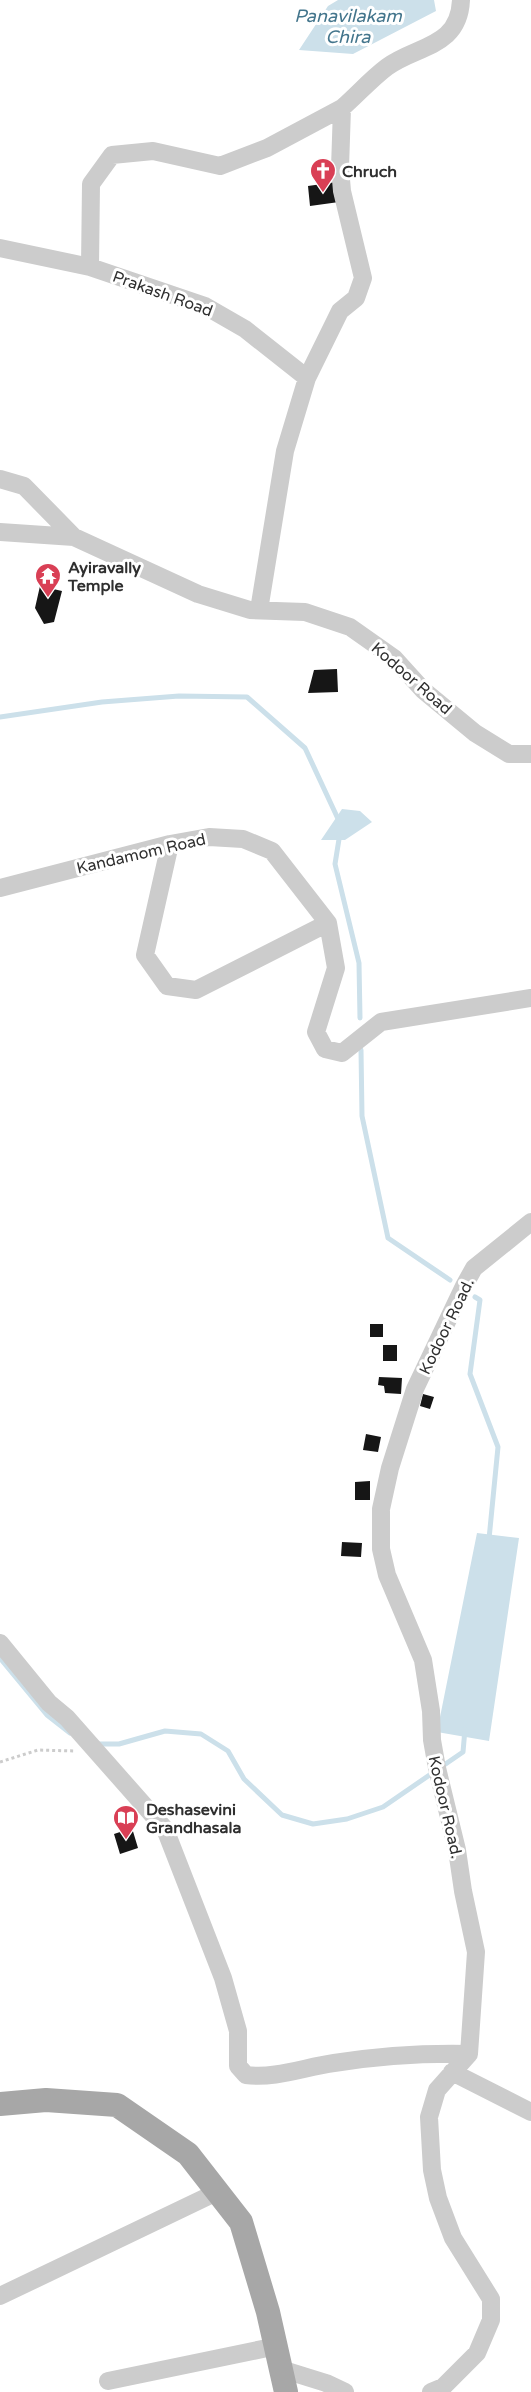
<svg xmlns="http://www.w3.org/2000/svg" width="531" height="2392" viewBox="0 0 531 2392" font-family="'Varela Round',sans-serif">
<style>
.water{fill:#cce0ea}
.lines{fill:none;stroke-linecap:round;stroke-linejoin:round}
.stream{stroke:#cce0ea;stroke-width:5}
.building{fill:#161616}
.path{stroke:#ccc;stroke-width:3;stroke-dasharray:3 3;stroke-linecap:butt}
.minor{stroke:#ccc;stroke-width:18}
.major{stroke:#a7a7a7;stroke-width:24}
.labels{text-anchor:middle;stroke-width:6;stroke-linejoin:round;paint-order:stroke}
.poi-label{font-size:16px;font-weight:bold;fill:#2f2f2f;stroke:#fff;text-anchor:start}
.street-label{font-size:16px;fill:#2f2f2f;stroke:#fff}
.water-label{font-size:18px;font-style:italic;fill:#43758c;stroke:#fff}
</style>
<rect width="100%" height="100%" fill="#fff"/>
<!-- water -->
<path class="water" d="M338 0H434L436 11 353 54 299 50 328 6Z
M342 809 360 811 372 822 345 840H321Z
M477 1533 519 1538 489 1741 437 1732Z"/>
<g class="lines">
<!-- stream -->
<path class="stream" d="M0 717 102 702 179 696 247 697 305 748 339 821
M340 833 335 864 359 963 360 1018
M361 1050 362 1116 388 1238 450 1280
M475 1297 480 1300 470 1374 498 1447 489 1539
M0 1658 47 1715 70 1733
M98 1744H119L165 1731 201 1734 228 1751 244 1779 282 1815 313 1824 347 1819 383 1807 463 1752 465 1729"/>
</g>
<!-- building -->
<path class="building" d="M336 182 339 202 310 206 308 186Z
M40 586 62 591 54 622 44 624 35 608Z
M337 669 338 692 308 693 314 670Z
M370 1324H383V1337H370Z
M383 1345H397V1361H383Z
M379 1377 402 1378 401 1394 385 1393 384 1386 378 1385Z
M423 1394 434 1397 430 1409 420 1406Z
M366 1434 381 1437 378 1452 363 1450Z
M370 1481V1500H355V1482Z
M342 1542 362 1543 361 1557 341 1556Z
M132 1828 138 1848 120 1854 114 1834Z"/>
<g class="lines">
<!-- path -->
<path class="path" d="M0 1762 38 1750 75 1751"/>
<!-- minor -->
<path class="minor" d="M0 248 90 267 205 306 245 329 307 378
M90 267 91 184 112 155 153 151 220 166 267 148 342 108
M0 479 24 486 74 537 198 594 250 610 305 612 350 627 394 658 423 690 475 733 509 754H531
M0 532 74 537
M259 610 285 451 307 378 340 311 356 298 363 278 342 191 340 168 342 108C357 95 371 79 387 67 417 45 459 48 461 0
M170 844 145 955 167 986 196 990 328 923
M0 888 170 844 209 837 243 839 272 851 328 923 336 968 316 1032 325 1049 342 1053 381 1022 531 998
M0 1643 49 1703 67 1718 165 1829 223 1978 238 2031V2066L246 2075C275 2079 305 2067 334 2063 379 2056 424 2053 469 2054
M452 2072 531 2112
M0 2296 217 2192
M281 2369 326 2383 345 2392
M108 2381 277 2346
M431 2392 443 2387 477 2353 491 2320V2299L453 2238 438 2198 432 2170 429 2117 437 2090 469 2054 476 1952 463 1891 457 1850 437 1768 432 1740 431 1711 423 1660 387 1575 381 1549V1509L390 1468 415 1389 464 1286 474 1268 531 1222"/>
<!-- major -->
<path class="major" d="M0 2104 46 2100 117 2105 188 2154 241 2222 268 2312 286 2392"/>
</g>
<!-- icons -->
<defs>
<symbol id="church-pin" viewBox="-11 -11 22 30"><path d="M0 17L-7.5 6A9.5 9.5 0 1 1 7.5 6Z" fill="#d93f55" stroke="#fff"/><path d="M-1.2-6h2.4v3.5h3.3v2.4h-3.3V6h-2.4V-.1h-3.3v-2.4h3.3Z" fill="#fff"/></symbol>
<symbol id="temple-pin" viewBox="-11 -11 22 30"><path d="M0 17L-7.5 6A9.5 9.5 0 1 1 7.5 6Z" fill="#d93f55" stroke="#fff"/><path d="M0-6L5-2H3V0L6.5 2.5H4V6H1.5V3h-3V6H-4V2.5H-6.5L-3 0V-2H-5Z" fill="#fff"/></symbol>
<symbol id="library-pin" viewBox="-11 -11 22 30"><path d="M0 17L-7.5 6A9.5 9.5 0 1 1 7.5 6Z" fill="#d93f55" stroke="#fff"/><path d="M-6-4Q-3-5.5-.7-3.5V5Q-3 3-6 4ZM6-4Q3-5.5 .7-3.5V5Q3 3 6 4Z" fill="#fff"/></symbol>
</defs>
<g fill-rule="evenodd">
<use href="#church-pin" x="308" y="156" width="30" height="40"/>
<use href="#temple-pin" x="33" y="561" width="30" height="40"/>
<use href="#library-pin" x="111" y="1803" width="30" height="40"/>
</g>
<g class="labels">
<!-- poi labels -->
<g class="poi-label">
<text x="342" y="177">Chruch</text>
<text x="68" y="573">Ayiravally<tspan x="68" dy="18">Temple</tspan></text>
<text x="146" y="1815">Deshasevini<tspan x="146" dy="18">Grandhasala</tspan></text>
</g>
<!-- street labels -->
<g class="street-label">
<text transform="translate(163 293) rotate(20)" y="6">Prakash Road</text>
<text transform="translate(412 678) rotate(41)" y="6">Kodoor Road</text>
<text transform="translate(141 853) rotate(-13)" y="6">Kandamom Road</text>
<text transform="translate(446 1326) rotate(-64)" y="6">Kodoor Road.</text>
<text transform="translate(446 1807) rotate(77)" y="6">Kodoor Road.</text>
</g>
<!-- water labels -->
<g class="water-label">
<text x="348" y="22">Panavilakam<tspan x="348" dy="21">Chira</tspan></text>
</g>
</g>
</svg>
